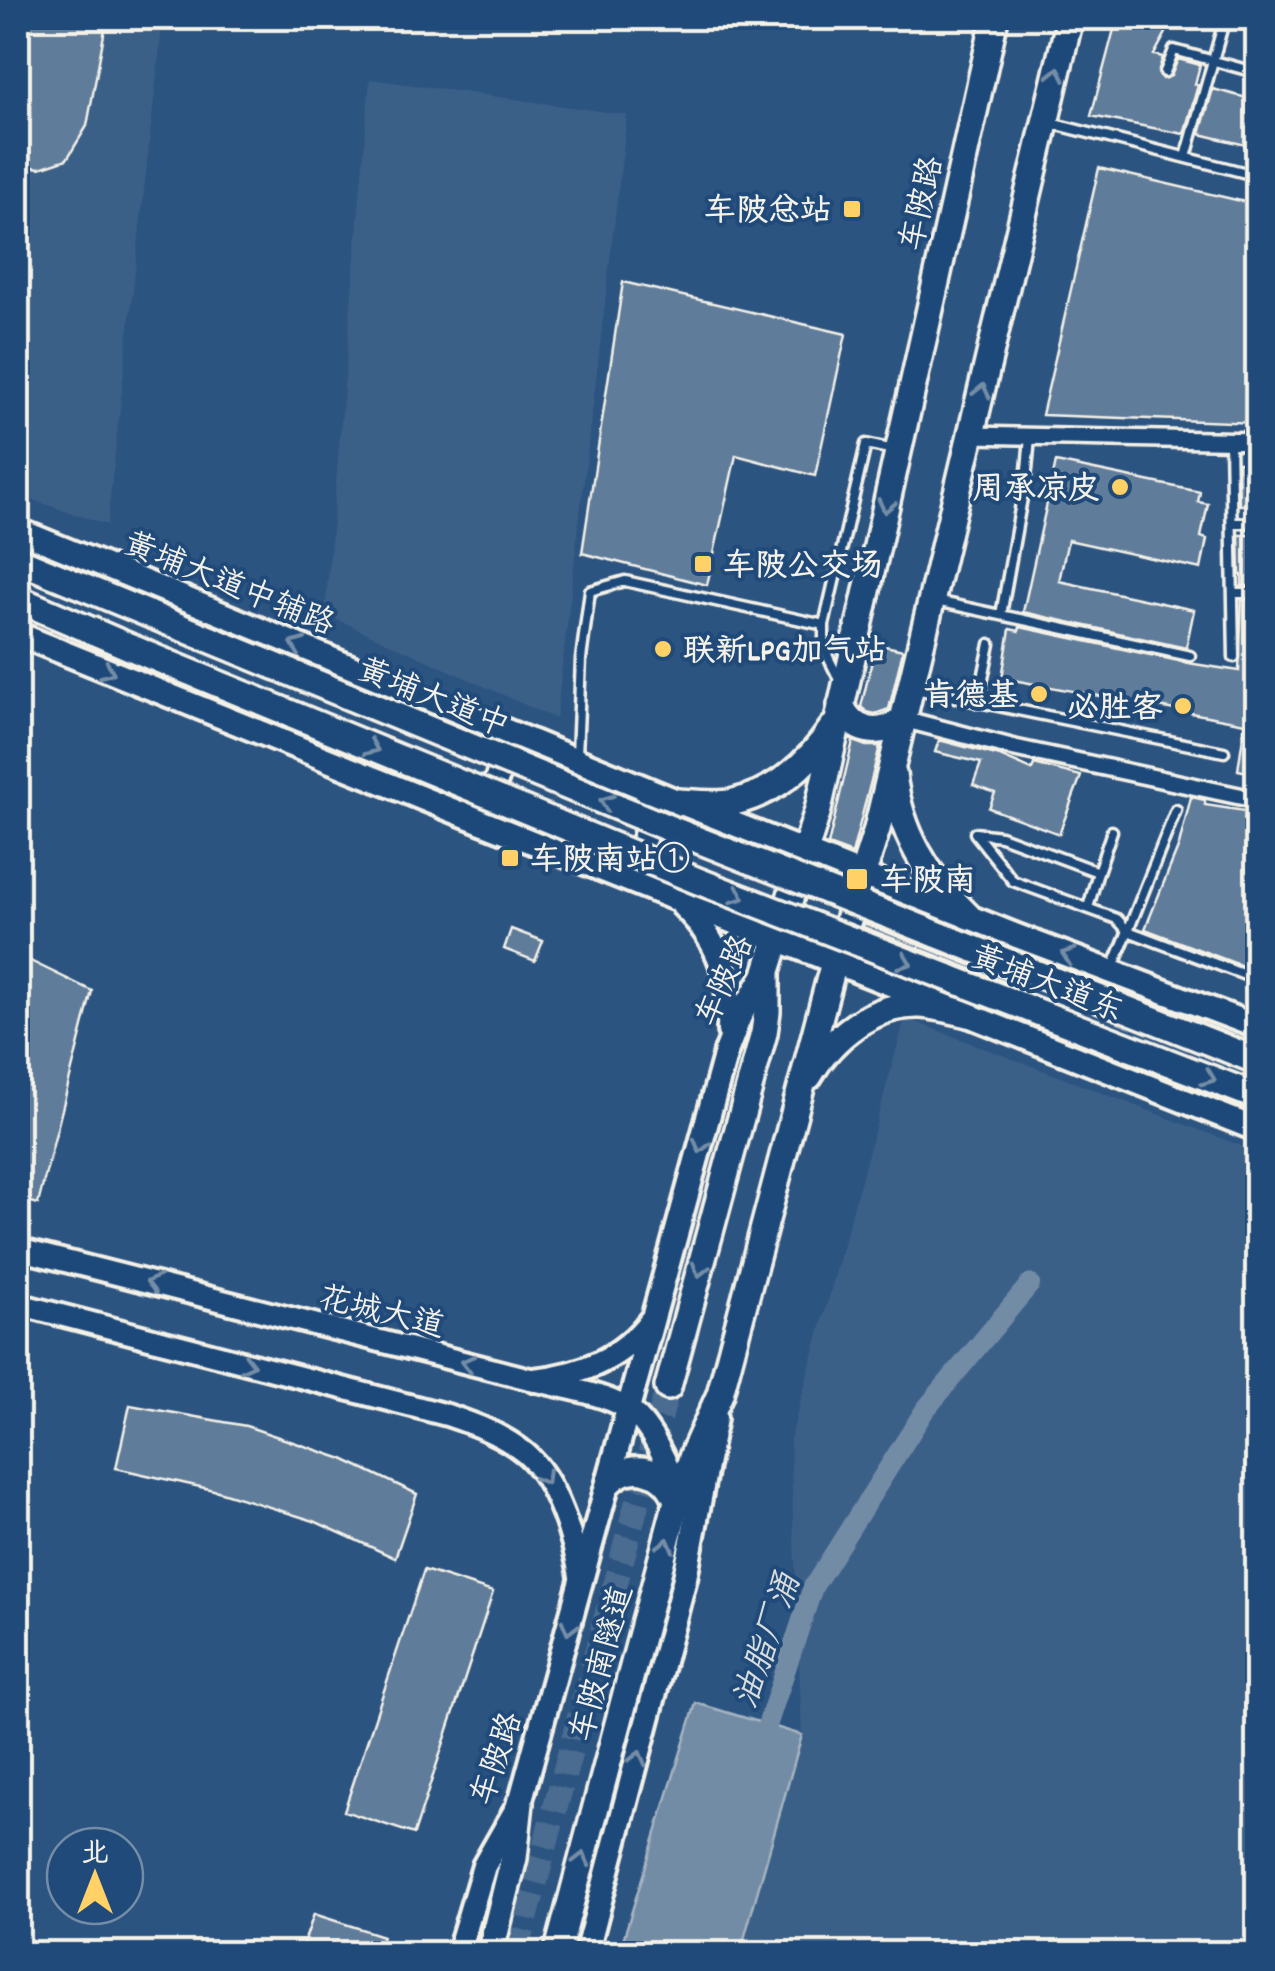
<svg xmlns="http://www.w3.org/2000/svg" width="1275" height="1971" viewBox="0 0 1275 1971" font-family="Dekko,'LXGW WenKai TC',sans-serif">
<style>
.built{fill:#3b6088}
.water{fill:#738ca6;stroke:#a7b4c0;stroke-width:2.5}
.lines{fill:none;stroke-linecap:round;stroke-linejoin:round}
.canal{stroke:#738ca6;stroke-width:20}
.building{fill:#5e7b9a;stroke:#f4f1e8;stroke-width:2.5}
.primary-tunnel{stroke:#4a6c90;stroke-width:25;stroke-dasharray:25 12;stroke-linecap:butt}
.service-casing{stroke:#f4f1e8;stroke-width:15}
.minor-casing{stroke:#f4f1e8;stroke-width:22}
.tertiary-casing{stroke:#f4f1e8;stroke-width:28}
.secondary-casing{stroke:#f4f1e8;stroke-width:30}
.primary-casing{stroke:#f4f1e8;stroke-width:32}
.service{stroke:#1f4a7a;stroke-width:8}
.minor{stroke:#1f4a7a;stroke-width:15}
.tertiary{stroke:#1f4a7a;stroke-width:20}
.secondary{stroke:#1f4a7a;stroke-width:22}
.primary{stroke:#1f4a7a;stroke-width:25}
.primary-bridge-casing{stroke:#f4f1e8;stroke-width:32;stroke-linecap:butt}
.primary-bridge{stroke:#1f4a7a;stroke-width:25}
.oneway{stroke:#748da6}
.poi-dot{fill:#ffd166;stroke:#1f4a7a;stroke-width:4}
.labels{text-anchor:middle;stroke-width:8;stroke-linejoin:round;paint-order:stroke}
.street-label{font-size:32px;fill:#f4f1e8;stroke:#1f4a7a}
.poi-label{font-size:32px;font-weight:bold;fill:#f4f1e8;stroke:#1f4a7a;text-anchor:end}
.water-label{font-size:35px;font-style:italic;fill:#dadddb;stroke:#1f4a7a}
</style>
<rect width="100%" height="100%" fill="#2c5481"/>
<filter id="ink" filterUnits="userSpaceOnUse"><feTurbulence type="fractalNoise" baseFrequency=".01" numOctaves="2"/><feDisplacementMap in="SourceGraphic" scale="20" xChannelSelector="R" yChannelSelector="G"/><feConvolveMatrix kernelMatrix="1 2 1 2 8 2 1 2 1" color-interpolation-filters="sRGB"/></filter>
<g filter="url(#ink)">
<!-- built -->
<path class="built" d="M18 18H163L107 525 18 495Z
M370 79 627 115 556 719 325 614Z
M905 1018 1257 1152V1953L740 1954 802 1735 790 1440Z"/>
<!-- water -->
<path class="water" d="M696 1703 802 1735 740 1953H619Z"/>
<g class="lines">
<!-- canal -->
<path class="canal" d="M760 1747 813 1587 925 1410 1030 1284"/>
</g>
<!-- building -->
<path class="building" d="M18 18H107L87 126 67 159 40 168 18 165Z
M1117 18H1174L1154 55 1163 57 1158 72 1163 79 1171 76 1178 59 1200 65 1195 84 1198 85 1184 134 1091 116Z
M1213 89 1258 101V148L1200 134Z
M1099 168 1258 205V423L1042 415Z
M623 282 846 334 815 476 736 455 707 585 582 553Z
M1056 462 1200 492 1198 502 1208 504 1201 537 1207 539 1201 569 1068 540 1059 581 1194 610 1186 648 1023 612Z
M1238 462H1258V505H1239Z
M1239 535H1258V586H1242V575H1240Z
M1242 600H1258V774L1238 770 1245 723 1002 678 1010 629 1019 631 1020 627 1188 663 1239 671Z
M876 644 903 650 889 709 875 714 867 712 861 707Z
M939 740 1000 756 1032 770 1034 764 1081 776 1059 834 989 808 995 793 973 785 981 763 935 752Z
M853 741 866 746H880L852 854 828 845Z
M1191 797 1205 800V805L1258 813V972L1145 929 1179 845Z
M864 923 1019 984 1018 987 863 927Z
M511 929 543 941 535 961 504 949Z
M18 955 92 991 38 1204 18 1198Z
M130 1405 246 1426 343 1459 417 1494 395 1558 314 1521 218 1491 116 1468Z
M424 1570 493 1592 414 1834 344 1811Z
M314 1914 383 1936 377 1954H300Z"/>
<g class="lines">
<!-- primary-tunnel -->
<path class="primary-tunnel" d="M516 1954 668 1387"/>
<defs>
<path id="service" d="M1165 72 1174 50 1258 73
M1050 123 1258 176
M1186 157 1225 18
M1230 441 1234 657
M1232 523H1258
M1233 593H1258
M936 601 1190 656
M1001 615 1027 470 1030 437
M839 679 828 657 824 640V625L866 444 894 450
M915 689 1224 752
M978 703 990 644
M577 755 581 659 590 591 625 581 824 625
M1112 831 1098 872 1001 836 975 833 1013 881 1117 919 1128 931 1176 810
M1088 908 1098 872
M1112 970 1128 931 1258 980"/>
<path id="minor" d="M971 435 1258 441
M903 719 1015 748 1258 800"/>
<path id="tertiary" d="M18 1249 534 1380C563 1388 598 1392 625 1407 649 1421 671 1467 676 1494
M18 1304 447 1415C474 1424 502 1434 525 1453 557 1480 574 1541 581 1581"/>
<path id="secondary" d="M18 530 679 802 1017 936 1258 1027
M18 634 429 801 1258 1130
M473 805C496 792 504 770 500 744
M622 865C644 850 652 827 646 802
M683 906C721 943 731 979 729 1031
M534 1380C581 1375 622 1359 651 1320
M458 1954 484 1866 520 1803 726 1052 740 1016 767 971
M586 1954 685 1578 715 1418"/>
<path id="primary" d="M18 560 168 622
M18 599 153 657
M841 705C853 733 879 738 903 719
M893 774C900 832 926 876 968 916
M679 802C696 803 716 806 734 802 775 793 809 763 832 728
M809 1076C832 1037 872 1004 920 1005 936 1006 952 1010 968 1014
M668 1387 764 1033 767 1012V971L818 810 995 18
M610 1481C634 1459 667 1471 677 1501
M490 1954 514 1858 520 1803
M557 1954 677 1501 694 1452 720 1394 832 970 877 829 1070 18"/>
</defs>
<!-- service casing -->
<use href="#service" class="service-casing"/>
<!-- minor casing -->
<use href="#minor" class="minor-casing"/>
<!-- tertiary casing -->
<use href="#tertiary" class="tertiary-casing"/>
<!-- secondary casing -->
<use href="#secondary" class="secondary-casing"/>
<!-- primary casing -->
<use href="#primary" class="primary-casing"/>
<!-- service -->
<use href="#service" class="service"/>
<!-- minor -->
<use href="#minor" class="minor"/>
<!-- tertiary -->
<use href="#tertiary" class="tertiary"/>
<!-- secondary -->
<use href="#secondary" class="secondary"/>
<!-- primary -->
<use href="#primary" class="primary"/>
<defs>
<path id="primary-bridge" d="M168 622 673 830 1258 1061
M153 657 698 881 1258 1097"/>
</defs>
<!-- primary-bridge casing -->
<use href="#primary-bridge" class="primary-bridge-casing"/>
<!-- primary-bridge -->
<use href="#primary-bridge" class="primary-bridge"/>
</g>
<!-- one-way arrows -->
<defs><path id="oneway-chevron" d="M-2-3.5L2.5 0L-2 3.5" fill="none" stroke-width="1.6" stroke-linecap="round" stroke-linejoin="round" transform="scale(2.5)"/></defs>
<g class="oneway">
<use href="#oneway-chevron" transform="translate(1057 74) rotate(-77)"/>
<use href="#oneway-chevron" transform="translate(982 391) rotate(-77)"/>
<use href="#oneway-chevron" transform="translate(886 506) rotate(103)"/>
<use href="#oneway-chevron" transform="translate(297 645) rotate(-158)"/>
<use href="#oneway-chevron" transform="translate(108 671) rotate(22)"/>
<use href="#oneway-chevron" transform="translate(372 748) rotate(23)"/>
<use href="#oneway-chevron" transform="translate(606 802) rotate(-158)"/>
<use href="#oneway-chevron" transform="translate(738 896) rotate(21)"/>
<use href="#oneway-chevron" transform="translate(1068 955) rotate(-160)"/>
<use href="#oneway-chevron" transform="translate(905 962) rotate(21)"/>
<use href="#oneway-chevron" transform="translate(1209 1078) rotate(21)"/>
<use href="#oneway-chevron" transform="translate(701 1146) rotate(105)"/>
<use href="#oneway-chevron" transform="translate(700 1270) rotate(105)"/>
<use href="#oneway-chevron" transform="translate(153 1283) rotate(-166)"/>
<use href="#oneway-chevron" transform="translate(468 1363) rotate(-166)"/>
<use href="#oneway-chevron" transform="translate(248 1364) rotate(14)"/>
<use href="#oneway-chevron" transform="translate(544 1478) rotate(59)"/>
<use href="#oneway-chevron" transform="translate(666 1545) rotate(-75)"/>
<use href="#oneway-chevron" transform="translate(569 1628) rotate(105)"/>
<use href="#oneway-chevron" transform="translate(638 1758) rotate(-75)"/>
<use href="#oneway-chevron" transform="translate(582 1859) rotate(-75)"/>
</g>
</g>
<!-- markers -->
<g class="poi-dot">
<rect x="842" y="199" width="20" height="20" rx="5"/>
<circle cx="1120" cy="487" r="10"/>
<rect x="693" y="554" width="20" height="20" rx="5"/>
<circle cx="663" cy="649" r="10"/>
<circle cx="1039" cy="694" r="10"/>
<circle cx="1183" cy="706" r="10"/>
<rect x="500" y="848" width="20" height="20" rx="5"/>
<rect x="845" y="867" width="24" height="24" rx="5"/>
</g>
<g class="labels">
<!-- street labels -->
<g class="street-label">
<text transform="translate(920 203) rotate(-77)" y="11">车陂路</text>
<text transform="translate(230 582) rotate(22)" y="11">黄埔大道中辅路</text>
<text transform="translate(434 696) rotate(22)" y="11">黄埔大道中</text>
<text transform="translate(723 980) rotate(-66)" y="11">车陂路</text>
<text transform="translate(1048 982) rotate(21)" y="11">黄埔大道东</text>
<text transform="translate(382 1310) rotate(14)" y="11">花城大道</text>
<text transform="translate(600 1663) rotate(-75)" y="11">车陂南隧道</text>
<text transform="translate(495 1758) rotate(-71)" y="11">车陂路</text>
</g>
<!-- poi labels -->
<g class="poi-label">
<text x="832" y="220">车陂总站</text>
<text x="1100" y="498">周承凉皮</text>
<text x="723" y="575" text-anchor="start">车陂公交场</text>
<text x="683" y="660" text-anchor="start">联新LPG加气站</text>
<text x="1019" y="705">肯德基</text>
<text x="1163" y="717">必胜客</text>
<text x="530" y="869" text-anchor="start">车陂南站①</text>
<text x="880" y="890" text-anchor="start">车陂南</text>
</g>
<!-- water labels -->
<g class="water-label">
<text transform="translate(765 1640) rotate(-71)" y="12">油脂厂涌</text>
</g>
</g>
<!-- margin -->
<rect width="1275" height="1971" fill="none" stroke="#1f4a7a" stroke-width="60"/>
<rect x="30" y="30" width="1215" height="1911" fill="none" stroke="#f4f1e8" stroke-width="4" filter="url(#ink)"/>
<!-- north arrow -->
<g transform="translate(95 1876)"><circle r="48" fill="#1f4a7a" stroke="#748da6" stroke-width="2.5"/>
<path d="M0-8L18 38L0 25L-18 38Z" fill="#ffd166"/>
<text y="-15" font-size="28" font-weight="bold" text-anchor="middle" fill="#f4f1e8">北</text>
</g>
</svg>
